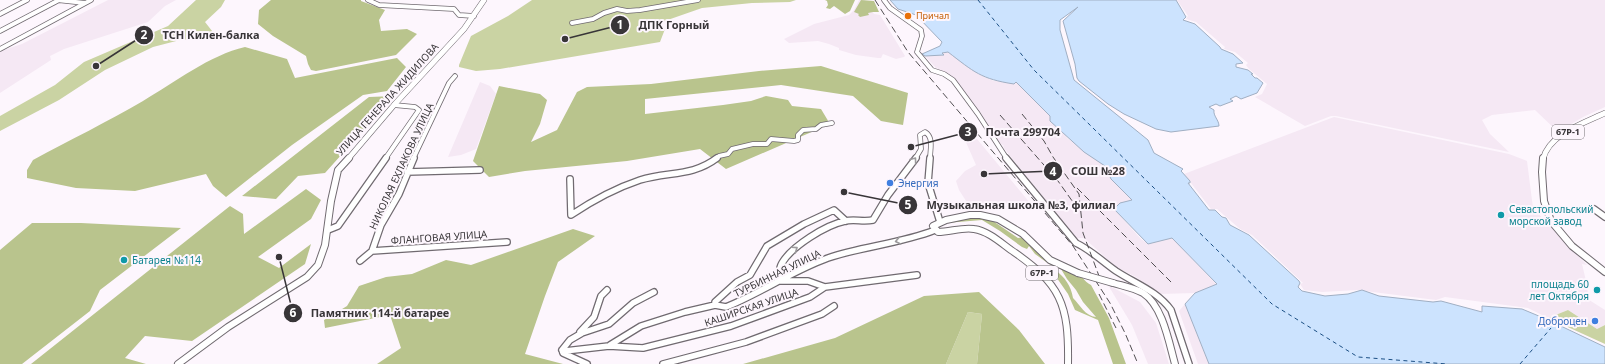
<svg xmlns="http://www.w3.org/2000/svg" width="1605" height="364" viewBox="0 0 1605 364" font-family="'Noto Sans',sans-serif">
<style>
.built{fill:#f5e8f4}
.green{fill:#cad3a3}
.forest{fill:#b9c48d}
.water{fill:#cce3fe;stroke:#a0afc3}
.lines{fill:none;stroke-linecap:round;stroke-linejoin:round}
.ferry{stroke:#1c5085;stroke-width:1;stroke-dasharray:4 3.5;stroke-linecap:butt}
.minor-far1-casing{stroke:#706a70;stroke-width:5.5}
.minor-casing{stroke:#706a70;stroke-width:8}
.major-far1-casing{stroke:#706a70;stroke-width:6}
.major-casing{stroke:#706a70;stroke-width:8}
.minor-far1{stroke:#fff;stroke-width:4}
.minor{stroke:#fff;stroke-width:5.5}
.major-far1{stroke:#fff;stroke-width:5}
.major{stroke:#fff;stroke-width:6}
.rail{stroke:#514e51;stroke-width:1;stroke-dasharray:7 3.5;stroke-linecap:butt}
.major-bridge-casing{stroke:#706a70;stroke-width:8;stroke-linecap:butt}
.major-bridge{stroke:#fff;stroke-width:6}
.oneway{stroke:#9c9a9c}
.food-dot{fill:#e8710a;stroke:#fdf6fd;stroke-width:1.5}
.shop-dot{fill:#3f7fe0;stroke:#fdf6fd;stroke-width:1.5}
.culture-dot{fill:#0f9aa8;stroke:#fdf6fd;stroke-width:1.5}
.labels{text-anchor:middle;stroke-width:4;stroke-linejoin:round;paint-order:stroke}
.far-food-label{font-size:9px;fill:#c56008;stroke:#fdf6fd;text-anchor:start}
.shield{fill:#fdf6fd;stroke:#736f73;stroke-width:1}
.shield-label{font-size:9px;font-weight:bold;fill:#383538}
.street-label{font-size:10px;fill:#383538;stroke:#fdf6fd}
.shop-label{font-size:10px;fill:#366cbe;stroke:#fdf6fd;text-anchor:start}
.culture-label{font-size:10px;fill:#0d838f;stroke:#fdf6fd;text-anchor:start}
.leader{fill:none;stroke:#383538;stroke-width:1.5}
.callout-dot{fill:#383538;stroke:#fdf6fd;stroke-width:1.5}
.mark-label{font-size:12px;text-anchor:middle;font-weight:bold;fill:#fff}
.callout-label{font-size:11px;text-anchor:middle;font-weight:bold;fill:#383538;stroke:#fdf6fd;stroke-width:4;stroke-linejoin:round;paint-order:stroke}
</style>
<rect width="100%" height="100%" fill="#fdf6fd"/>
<!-- built -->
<path class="built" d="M108 0H176L165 6 148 22 64 49 50 56 51 60 0 93V51L22 44Z
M859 0H865L874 14 880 15 905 56 904 57 896 59 883 54 881 58H878L856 55 839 50V48L829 44 818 41 789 43 784 39 814 24 849 15 854 10Z
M1177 0H1605V107L1583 117 1558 132 1535 110 1492 115 1482 120 1490 134 1509 152 1336 116H1331L1305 126 1255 97 1262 94 1267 84 1249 69 1246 65 1248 63 1235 52 1224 49 1225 47 1196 22 1186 19 1188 16Z
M948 52 978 74 994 81 1016 82 1025 89 1051 116 1050 121 1065 133 1067 138 1105 166 1111 179 1132 200 1114 209 1141 239 1148 244 1172 238 1217 285 1195 293 1160 294 1136 277 1116 267 1084 238H1076L1003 147 1004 146 996 140 979 113 981 112 977 111 955 80 950 75 936 68 925 56 943 55 942 53Z
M480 82 490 86 496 94 476 149 461 155 448 157Z
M1334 117 1509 154 1527 161 1533 208 1587 265 1582 264 1587 285 1588 294 1586 298 1605 310V325L1597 329 1568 310 1548 318 1528 308 1445 297 1436 300 1357 290 1322 292 1304 290 1300 284 1303 283 1252 235 1240 229 1217 209H1211L1184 174Z
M977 139 1030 203 968 204 959 190 956 181 965 171 976 165 965 140Z
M1108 285 1140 302 1156 323 1169 364H1148L1132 325Z
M1185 304 1209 364H1198L1179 311Z"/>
<!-- green -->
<path class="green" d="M196 0H225L221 7 205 22 216 36 180 40 153 47 105 70 59 100 0 131V116L55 85 84 62 168 26Z
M532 0H796L790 2 752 3 702 8 659 23 665 29 660 42 500 69 476 71 459 67V65L471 36 508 16Z
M1568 310 1597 329 1605 325V344L1548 318Z
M968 312 982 314 977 364H946Z"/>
<!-- forest -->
<path class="forest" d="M271 0H361V1L385 10 379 20 381 31 407 29 417 34 396 55 316 71 311 70 308 64 306 56 273 36 258 24 259 10Z
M825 0H855L850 11 845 14 834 6 830 9 826 8 828 5 827 1Z
M861 0 874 1 879 12H873L868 13 869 15 860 17 858 15 859 14 854 12Z
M245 47 287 59 295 78 397 58 406 67 387 91 363 95 292 145 226 197 213 186 206 174 135 191 76 188 27 178V170L33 160C70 140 107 122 143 101 175 82 210 55 245 47Z
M821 66 908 93 903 125 881 121 853 96 781 85 645 99V114L723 105 751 101 766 96 788 100 792 106 821 109 830 124 726 169 700 149 627 161 525 171 489 177 473 161 499 86 540 94 547 100 540 124 531 142 557 130 577 92 587 87 651 84 759 71Z
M394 96 325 173 298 176 276 199 242 196 369 97Z
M306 189 321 200 311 219 258 257 279 268 311 244 305 264 192 341 145 336 125 358 146 364H31L230 206 243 214 244 234Z
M969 215 993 221 1018 238C1034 233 1043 251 1054 259 1059 263 1068 264 1073 268 1080 273 1084 282 1091 285L1109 318 1126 364H1113L1098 320 1075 310 1068 294 1052 271 1055 270C1065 277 1071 286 1073 298 1080 305 1085 316 1096 317L1083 302 1076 290 1067 279 1061 269 1049 264 1035 254 1029 246 1027 249 1022 247 1000 231 982 220 946 223Z
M32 223H81L181 228 100 290 90 311 22 364H0V250Z
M573 229 595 236 558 262 545 296 525 354 563 364H377L401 348 390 315 325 328 324 320 347 306 359 286 386 277 412 274 446 260 471 265Z
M979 292 1019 330 1045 364H977L982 314 968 312 946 364H743L835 338 924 296Z"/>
<!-- water -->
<path class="water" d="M890 0H1176L1186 17 1183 20 1195 24 1220 47 1221 49 1233 54 1243 63 1236 64V67L1248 70 1253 74H1251L1255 78H1257L1263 83 1257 93 1241 99 1236 96 1230 99 1233 101 1220 106 1216 104 1209 107 1214 110C1213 116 1219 120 1219 126L1171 132 1156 129 1124 114 1108 104 1079 81 1077 78 1075 64 1063 21 1078 7 1060 20V30L1074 80 1148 140 1154 153 1183 169 1181 171 1190 181V183H1188L1209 210H1215L1222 217 1226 218 1230 225 1249 235 1299 281 1300 283 1298 287 1302 291 1325 296 1348 294 1362 290 1379 296 1433 302 1441 301 1482 312V306L1522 309 1546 319 1605 347V364H1209L1185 304 1195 293 1217 284 1172 238 1148 244 1114 209 1120 203 1132 200 1111 179 1105 166 1084 152 1050 121V116L1016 82 1014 84C981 79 974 72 948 52L942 53 944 55 925 56 922 54 940 46 942 42 916 15 898 9Z"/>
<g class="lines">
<!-- ferry -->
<path class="ferry" d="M978 0 1034 70 1272 304 1358 357 1447 364
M1520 364 1551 328"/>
<defs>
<path id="minor-far1" d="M57 0 85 3
M368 0 379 5 454 9 459 15 474 16
M884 0 890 8 921 30 922 36 917 52 932 70 944 74 953 80 978 114 1007 159
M0 14 27 0
M572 23 593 19 604 13 617 9 627 11 640 10 698 0
M0 31 59 0
M0 49 91 0
M385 159 419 110 415 107 394 105
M413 159 449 83 455 76
M715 159 719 156 728 154 732 149 753 144H767L771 139 794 141 798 140V135L803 130 816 129 821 125 832 123
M915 159 921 149 920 135 925 132C934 137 930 150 930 159"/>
<path id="minor" d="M930 158 928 183 940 222
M1006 158 1076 243C1091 250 1103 262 1116 271 1136 284 1157 291 1171 310L1189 364
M407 172 480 170
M570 179 571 215C592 201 616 188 640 180 668 171 692 177 717 158
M1594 209 1605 217
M328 230 338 226 386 158
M372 251 507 242
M360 261 372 251 381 225 399 194 414 158
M780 281C779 275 779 268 782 263 792 246 826 225 845 221 854 219 864 222 873 220L888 195 916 158
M780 281H808L825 287
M654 292 633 303 609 324 582 333 570 340 562 350 565 351 609 346 643 348 731 326 810 297 825 287 917 275
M715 305V302L737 282 750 275 767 246 804 224 834 210 846 221
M580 332 594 317 601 296 607 290
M610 345 641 326 685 312 715 305 726 307C761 293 792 271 828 258 863 246 900 244 935 230
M562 350 563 353 587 364
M663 364 746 342 822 314 834 306"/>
<path id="major-far1" d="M348 159 394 105 464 29 484 0
M1543 159C1549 134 1584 123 1605 113"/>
<path id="major" d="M1543 158 1542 172 1544 201 1551 221 1572 246 1605 272
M1113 283C1123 286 1134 288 1143 293 1163 306 1169 343 1175 364
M178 364 228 327 307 277 318 265 325 245 331 201 338 170 349 158
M1068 364C1069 304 1061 284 1011 250 1000 242 988 231 974 229 962 227 950 232 938 232L933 226 946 220 970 215H980L998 219 1023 234 1050 260 1078 273"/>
</defs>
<!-- minor-far1 casing -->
<use href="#minor-far1" class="minor-far1-casing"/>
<!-- minor casing -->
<use href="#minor" class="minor-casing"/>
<!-- major-far1 casing -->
<use href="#major-far1" class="major-far1-casing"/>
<!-- major casing -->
<use href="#major" class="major-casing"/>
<!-- minor-far1 -->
<use href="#minor-far1" class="minor-far1"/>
<!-- minor -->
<use href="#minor" class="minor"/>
<!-- major-far1 -->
<use href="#major-far1" class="major-far1"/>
<!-- major -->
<use href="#major" class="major"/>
<!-- rail -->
<path class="rail" d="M875 0 908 52 1073 246 1110 303 1125 333 1138 364
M1022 114 1044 141 1053 157 1079 194 1083 233 1099 276
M1000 115 1058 181 1080 212
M1077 188 1173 284
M1099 294 1116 328"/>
<defs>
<path id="major-bridge" d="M1078 273 1113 283"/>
</defs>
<!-- major-bridge casing -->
<use href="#major-bridge" class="major-bridge-casing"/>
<!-- major-bridge -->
<use href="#major-bridge" class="major-bridge"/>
</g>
<!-- one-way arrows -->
<defs><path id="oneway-chevron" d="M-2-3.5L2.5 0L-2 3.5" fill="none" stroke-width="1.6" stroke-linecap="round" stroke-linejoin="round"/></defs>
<g class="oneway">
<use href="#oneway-chevron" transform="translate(914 160) rotate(-54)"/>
<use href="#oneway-chevron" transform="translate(898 241) rotate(168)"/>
<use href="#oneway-chevron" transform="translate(795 249) rotate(-34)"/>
</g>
<!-- markers -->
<circle class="food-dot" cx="908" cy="16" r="4"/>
<g class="shop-dot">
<circle cx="890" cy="183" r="4"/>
<circle cx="1595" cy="321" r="4"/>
</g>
<g class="culture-dot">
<circle cx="1501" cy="215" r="4"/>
<circle cx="124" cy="260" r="4"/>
<circle cx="1597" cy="290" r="4"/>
</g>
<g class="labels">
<!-- far-food labels -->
<g class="far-food-label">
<text x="916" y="19">Причал</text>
</g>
<!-- shield labels -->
<g class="shield">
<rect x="1552" y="125" width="32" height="14" rx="3"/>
<rect x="1026" y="266" width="32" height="14" rx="3"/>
</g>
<g class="shield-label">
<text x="1568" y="135">67Р-1</text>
<text x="1042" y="276">67Р-1</text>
</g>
<!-- street labels -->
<g class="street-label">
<text transform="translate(387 99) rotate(-48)" y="4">УЛИЦА ГЕНЕРАЛА ЖИДИЛОВА</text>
<text transform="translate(401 166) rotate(-65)" y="4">НИКОЛАЯ ЕХЛАКОВА УЛИЦА</text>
<text transform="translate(439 237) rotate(-4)" y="4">ФЛАНГОВАЯ УЛИЦА</text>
<text transform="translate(777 273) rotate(-26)" y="4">ТУРБИННАЯ УЛИЦА</text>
<text transform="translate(751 307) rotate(-19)" y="4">КАШИРСКАЯ УЛИЦА</text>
</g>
<!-- shop labels -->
<g class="shop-label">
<text x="898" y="187">Энергия</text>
<text x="1587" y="325" text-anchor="end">Доброцен</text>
</g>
<!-- culture labels -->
<g class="culture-label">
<text x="1509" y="213">Севастопольский<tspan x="1509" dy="12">морской завод</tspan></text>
<text x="132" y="264">Батарея №114</text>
<text x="1589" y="288" text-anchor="end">площадь 60<tspan x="1589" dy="12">лет Октября</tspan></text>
</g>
</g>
<!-- callouts -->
<path class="leader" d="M565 39L620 25M96 66L144 35M911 147L968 132M984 174L1053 171M844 192L908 205M279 257L293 313"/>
<g class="callout-dot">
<circle cx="565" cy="39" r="4"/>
<circle cx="96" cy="66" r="4"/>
<circle cx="911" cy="147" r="4"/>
<circle cx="984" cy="174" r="4"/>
<circle cx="844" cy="192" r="4"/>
<circle cx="279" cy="257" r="4"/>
<circle cx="620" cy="25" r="10"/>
<circle cx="144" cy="35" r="10"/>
<circle cx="968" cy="132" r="10"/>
<circle cx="1053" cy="171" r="10"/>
<circle cx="908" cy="205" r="10"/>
<circle cx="293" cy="313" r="10"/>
</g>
<g class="mark-label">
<text x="620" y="29">1</text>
<text x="144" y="39">2</text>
<text x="968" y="136">3</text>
<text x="1053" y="176">4</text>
<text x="908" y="209">5</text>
<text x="293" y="317">6</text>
</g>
<g class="callout-label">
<text x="674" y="29">ДПК Горный</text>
<text x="211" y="39">ТСН Килен-балка</text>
<text x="1023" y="136">Почта 299704</text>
<text x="1098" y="175">СОШ №28</text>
<text x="1021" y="209">Музыкальная школа №3, филиал</text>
<text x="380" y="317">Памятник 114-й батарее</text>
</g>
</svg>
